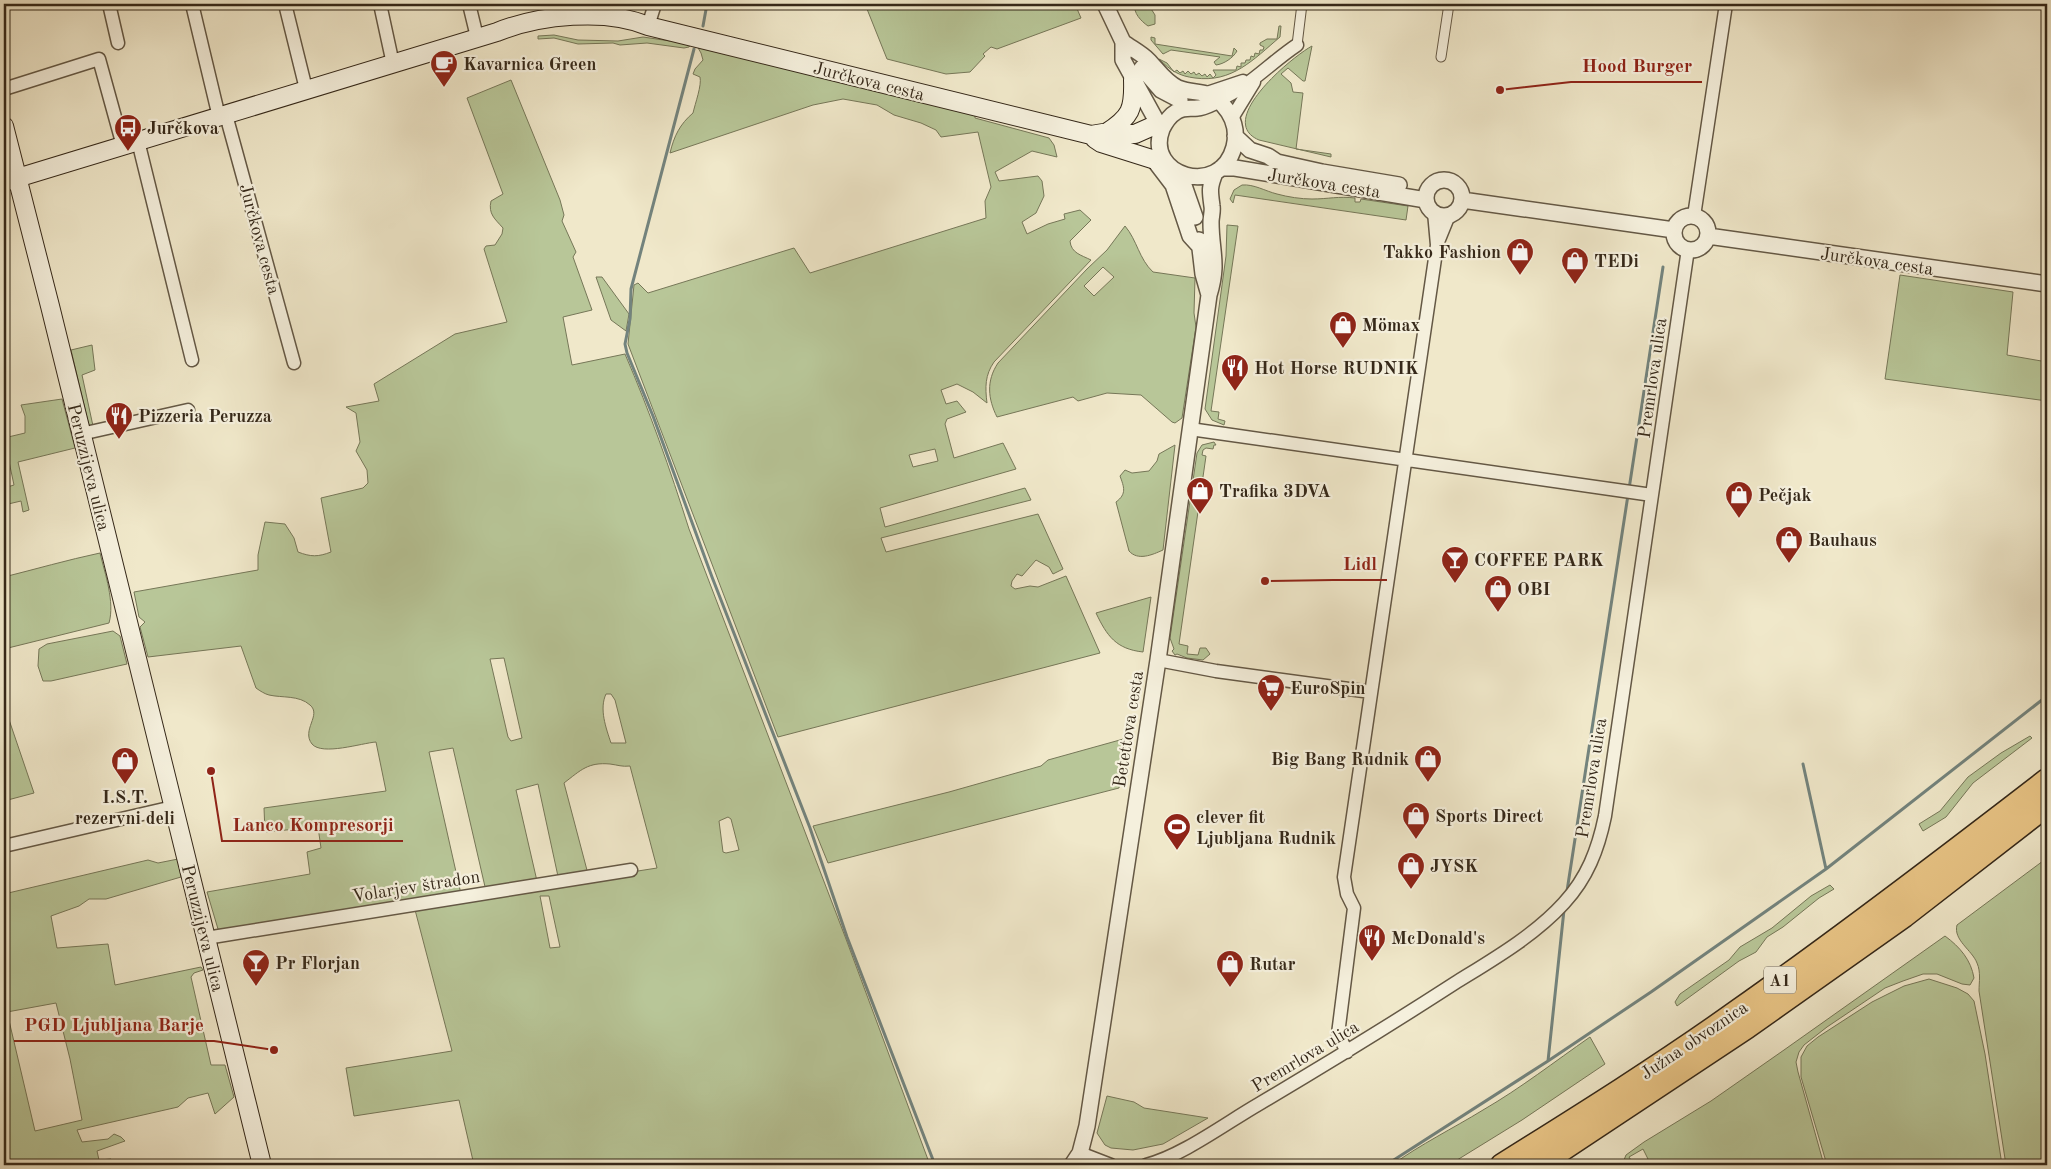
<svg xmlns="http://www.w3.org/2000/svg" width="2051" height="1169" viewBox="0 0 2051 1169" font-family="'Old Standard TT',serif">
<style>
.green{fill:#b8c698;stroke:#767758;fill-rule:evenodd}
.lines{fill:none;stroke-linecap:round;stroke-linejoin:round}
.stream{stroke:#73837d;stroke-width:3}
.pedestrian-casing{stroke:#645845;stroke-width:11}
.minor-casing{stroke:#645845;stroke-width:15}
.tertiary-casing{stroke:#645845;stroke-width:18}
.secondary-casing{stroke:#352819;stroke-width:20}
.motorway-casing{stroke:#352819;stroke-width:25}
.pedestrian{stroke:#f5f0dd;stroke-width:9}
.minor{stroke:#f5f0dd;stroke-width:12}
.tertiary{stroke:#f5f0dd;stroke-width:15}
.secondary{stroke:#f5f0dd;stroke-width:18}
.motorway{stroke:#e8c485;stroke-width:22}
.labels{text-anchor:middle;stroke-width:4.5;stroke-linejoin:round;paint-order:stroke}
.shield{fill:#f5f0dd;stroke:#6f6454;stroke-width:1}
.shield-label{font-size:16px;font-weight:bold;fill:#352819}
.poi-label{font-size:18px;font-weight:bold;fill:#352819;stroke:#f5f0dd;text-anchor:start}
.street-label{font-size:18px;fill:#352819;stroke:#f5f0dd}
.leader{fill:none;stroke:#8f2418;stroke-width:2}
.callout-dot{fill:#8f2418;stroke:#f5f0dd;stroke-width:2}
.callout-label{font-size:19px;text-anchor:middle;font-weight:bold;fill:#8f2418;stroke:#f5f0dd;stroke-width:4.5;stroke-linejoin:round;paint-order:stroke}
</style>
<rect width="100%" height="100%" fill="#f0e8ca"/>
<filter id="stains"><feTurbulence type="fractalNoise" baseFrequency=".004" numOctaves="4"/><feColorMatrix values="0 0 0 0 .2 0 0 0 0 .09 0 0 0 0 .02 0 0 0 .5 -.17"/></filter>
<radialGradient id="worn" r=".72"><stop offset=".6" stop-color="#630" stop-opacity="0"/><stop offset="1" stop-color="#630" stop-opacity=".3"/></radialGradient>
<!-- green -->
<path class="green" d="M865 4H1075L1081 18 997 49 991 47 983 54 985 56 970 72 946 74 887 59Z
M1135 4H1148L1155 15V24L1148 26C1141 21 1133 13 1135 4Z
M1279 26H1281L1280 37C1253 60 1232 83 1195 78 1179 76 1171 71 1159 59L1167 63 1174 72 1177 70 1180 73 1183 71 1185 74 1188 71 1191 74 1194 72 1196 75 1199 73 1202 76 1205 74 1207 77 1210 74 1213 78 1216 75 1213 70H1236L1237 66 1241 67V63H1245L1246 60H1250L1251 56 1254 57 1255 53 1259 54 1260 50H1263L1264 47 1260 45V43L1267 39H1277Z
M554 35 578 40 618 41 643 37 670 41V39L691 44 689 47 684 48 647 43 620 45 613 43 578 44 554 38 538 39V36Z
M1151 37 1155 38V44L1232 56 1234 48 1237 51C1233 58 1224 64 1216 65L1214 62 1220 57 1171 50 1163 54 1151 40Z
M697 46 975 115V118L1049 138 1054 145 1057 157 1032 151 995 172 999 181 1038 176 1042 181 1044 196 1036 213 1022 222 1027 234 1048 224 1065 219 1064 214 1080 210 1091 220 1070 241C1071 253 1081 255 1091 260L994 362C985 375 985 387 987 403L973 392 957 384 941 390 946 404 957 401 966 412 947 419 945 424 954 458 1003 443 1016 469 880 508 885 527 1025 488 1031 500 881 538 886 552 1038 514 1063 569 1053 574 1049 567 1036 560 1022 576 1017 574 1012 581 1011 586 1015 589 1030 586 1038 587 1066 576 1100 653 778 737 628 344 634 285 638 283 648 293 794 248 810 273 986 218 985 201 991 187 978 132 941 137 936 130 921 123 894 115 877 105 843 99 813 105 670 153C674 136 680 124 693 113 695 104 702 85 700 77L693 74 695 69 703 60 701 53ZM935 449 938 461 913 467 909 455Z
M1312 46 1305 81H1303L1288 68 1281 74 1291 83 1293 92 1303 93 1296 149 1331 154V157L1259 140C1214 121 1293 56 1312 46Z
M511 80 560 200 564 215 562 221 576 252 573 257 592 310 563 317 572 365 625 354C650 412 670 469 689 529L846 939 930 1165H474L459 1100 354 1116 346 1068 452 1051 414 906 657 868 630 766C622 767 618 765 610 764 588 762 581 770 564 783L588 874 559 881 538 784 516 790 537 881 486 891 453 748 429 752 461 894 223 931 218 929 207 892 310 874 307 852 321 848 318 827 265 832 264 808 386 791 376 742C362 743 322 756 312 744 301 730 322 715 310 705 299 695 282 698 269 695 265 694 260 691 256 688L241 646 148 657 140 627 145 622 139 617 134 592 258 570V555L265 522 285 524 294 538 298 552C311 557 318 557 331 552L321 498 363 488 368 483 367 470 356 451 360 442 356 413 346 407 379 401 374 384 455 334 507 322 484 249 486 246 495 245 502 234 503 228C495 219 488 214 491 201L503 194 467 98ZM504 658 522 738 511 741 508 737 490 659ZM606 694H611L615 700 626 743H611C606 728 599 709 606 694ZM728 817 731 819 739 850 726 853 723 852 719 821ZM540 896H549L560 947 550 948Z
M1242 185C1254 184 1265 191 1277 194 1288 197 1301 199 1312 199 1328 199 1339 196 1355 198V202H1360L1361 199 1408 206 1406 220 1235 195 1233 203 1230 199 1234 190Z
M1227 225 1238 226 1211 411 1219 412 1218 419 1225 421 1224 425 1212 420 1205 409 1226 256Z
M1125 226C1137 240 1139 259 1153 272L1195 278 1194 313 1196 327 1182 418 1175 423 1172 422 1141 395 1107 393 1078 401 1073 397 997 417C988 399 986 381 998 363L1087 269 1107 250ZM1103 267 1114 277 1094 296 1084 286Z
M1900 275 2013 292 2007 355 2047 362V401L1885 379Z
M596 277H602L629 314 626 331 611 320Z
M92 345 95 370 82 375 93 426H89L71 350Z
M62 399 75 448 18 462 29 510 23 512 21 501 4 505V488L14 485 4 438 25 433V416L21 405Z
M1214 442 1216 445H1214L1213 449 1206 448 1203 450 1202 455 1206 456 1179 644 1188 646 1187 654 1198 655 1200 648H1206L1210 654 1203 660 1187 658 1177 654 1175 655 1172 651 1174 649 1170 638 1197 453 1202 445Z
M1175 445 1163 550C1152 555 1138 561 1129 551L1116 502C1127 494 1124 487 1120 476L1125 470 1132 473 1149 471 1157 461 1159 454Z
M100 553C105 574 115 602 109 623L4 649V577C36 569 67 560 100 553Z
M1151 597 1143 652C1116 649 1107 636 1096 613Z
M113 631 120 636 127 664 51 681H43L38 666 39 649 47 644Z
M4 705 34 793 4 801Z
M2030 736 2032 738 1973 783 1946 817 1923 831 1919 824 1940 811 1968 777 2001 753Z
M1127 738 1119 788 828 863 813 826 949 792 1041 766 1048 760Z
M2047 858V1165H2006L1979 991C1979 982 1981 972 1977 963 1972 950 1953 940 1957 925Z
M178 859 181 877 106 899H89L79 906 51 916 57 948 108 944 115 985 201 967 203 970 194 973 191 977 211 1065H225L234 1097 215 1114 208 1093 188 1098 178 1107 77 1130 82 1142 108 1139 114 1134 121 1137 125 1141 97 1151 99 1160 111 1159 116 1165H4V894L148 860 158 863ZM56 1003 70 1059 82 1120 35 1131 7 1012Z
M1830 885 1834 889 1819 898 1783 927 1767 937 1756 952 1739 961 1677 1006 1675 1002 1680 994 1729 960 1740 947 1772 928 1811 896Z
M1945 936C1960 947 1971 960 1974 978L1970 985 1962 984 1937 974H1923L1903 981 1885 988 1827 1027 1804 1045 1799 1052 1796 1062 1798 1072 1824 1165H1637L1648 1159 1643 1149 1629 1157 1634 1165H1622L1626 1155 1644 1142 1711 1101 1784 1050Z
M1929 979 1957 988 1968 994 1974 1001 1985 1054 2002 1165H1827L1801 1077V1057L1807 1046 1818 1037 1872 1002 1904 986Z
M1590 1037 1605 1064 1522 1120 1449 1165H1392C1421 1144 1452 1129 1483 1110 1521 1088 1554 1062 1590 1037Z
M1107 1096 1134 1102 1144 1108 1208 1118 1163 1144 1133 1150 1111 1148 1105 1145 1097 1133Z"/>
<g class="lines">
<!-- stream -->
<path class="stream" d="M703 26 707 4
M694 49 631 289 630 319 625 344 627 353 653 416 712 577 810 828 847 937 935 1165
M1629 489 1663 267
M1803 764 1826 869
M1567 891 1628 495
M1548 1061 1564 910
M1386 1165 1548 1061 1651 992 1826 869 2047 696"/>
<defs>
<path id="pedestrian" d="M1297 45 1302 4
M1441 57 1449 4"/>
<path id="minor" d="M109 4 118 43
M192 4 219 117
M285 4 306 89
M380 4 393 64
M469 4 477 37
M648 26 655 4
M4 89 99 59 123 146
M1207 93 1243 81
M1219 100C1249 87 1270 63 1297 45
M226 115 294 363
M1232 118 1254 82
M138 141 192 360
M1694 216 1726 4
M1438 242 1449 215
M1190 429 1652 495
M81 434 188 410
M1158 660 1216 671 1371 692
M4 846 173 807
M206 938 631 870
M1347 1052 1338 1034 1354 908 1347 894 1344 877 1437 245 1434 212
M1080 1153 1111 1165
M1146 1165C1182 1156 1226 1123 1259 1104 1325 1065 1390 1025 1455 983 1492 960 1534 936 1564 903 1587 878 1598 850 1605 816L1688 249"/>
<path id="tertiary" d="M1105 4 1123 42 1128 50
M1123 42C1131 48 1141 53 1148 60 1157 69 1165 82 1178 88 1196 95 1208 88 1223 105 1233 116 1238 131 1234 147 1220 199 1144 176 1162 129 1165 123 1169 116 1176 112 1183 107 1189 109 1198 108 1204 108 1212 103 1219 100
M1123 42V60L1156 120
M1142 68 1161 90 1180 100
M1235 136 1250 150 1268 156 1277 162 1322 172 1399 185
M1157 164 1173 185 1190 236 1201 248
M1221 168H1235L1426 200
M1180 174 1195 217
M1426 198a18 18 0 1 1 36 0a18 18 0 1 1-36 0Z
M1462 200 1674 230
M1674 233a17 17 0 1 1 34 0a17 17 0 1 1-34 0Z
M1708 236 2047 284
M1199 240 1203 274 1209 295
M1072 1165 1080 1153 1087 1126 1158 660 1209 295C1219 263 1211 252 1211 222 1211 217 1213 211 1212 206 1210 191 1209 188 1215 173"/>
<path id="secondary" d="M4 126 50 306 262 1165
M1106 133C1131 117 1134 109 1133 80
M1095 139 1101 143 1155 160
M4 182 497 32C539 15 606 8 648 26L1091 135 1103 133 1135 134 1153 126"/>
<path id="motorway" d="M1502 1165C1582 1115 1662 1065 1739 1010 1844 936 1946 858 2047 780
M1539 1165 1747 1027 1904 916 2047 805"/>
</defs>
<!-- pedestrian casing -->
<use href="#pedestrian" class="pedestrian-casing"/>
<!-- minor casing -->
<use href="#minor" class="minor-casing"/>
<!-- tertiary casing -->
<use href="#tertiary" class="tertiary-casing"/>
<!-- secondary casing -->
<use href="#secondary" class="secondary-casing"/>
<!-- motorway casing -->
<use href="#motorway" class="motorway-casing"/>
<!-- pedestrian -->
<use href="#pedestrian" class="pedestrian"/>
<!-- minor -->
<use href="#minor" class="minor"/>
<!-- tertiary -->
<use href="#tertiary" class="tertiary"/>
<!-- secondary -->
<use href="#secondary" class="secondary"/>
<!-- motorway -->
<use href="#motorway" class="motorway"/>
</g>
<!-- icons -->
<defs>
<symbol id="cafe-pin" viewBox="-11 -11 22 30"><path d="M0 17L-7.5 6A9.5 9.5 0 1 1 7.5 6Z" fill="#8f2418" stroke="#f5f0dd"/><path d="M-5.5-4.5H6V0H3Q3 3.5 0 3.5H-2.5Q-5.5 3.5-5.5 0ZM3-3.2v2h1.7v-2ZM-6 4.5H4V6H-6Z" fill="#fff"/></symbol>
<symbol id="bus-pin" viewBox="-11 -11 22 30"><path d="M0 17L-7.5 6A9.5 9.5 0 1 1 7.5 6Z" fill="#8f2418" stroke="#f5f0dd"/><path d="M-5-6H5V4H4V6H2V4H-2V6H-4V4H-5ZM-3.5-4V0h7V-4ZM-3.5 1.2v1.5H-2V1.2ZM2 1.2v1.5H3.5V1.2Z" fill="#fff"/></symbol>
<symbol id="shop-pin" viewBox="-11 -11 22 30"><path d="M0 17L-7.5 6A9.5 9.5 0 1 1 7.5 6Z" fill="#8f2418" stroke="#f5f0dd"/><path d="M-5-2.5h2.3a2.7 3.5 0 0 1 5.4 0H5L5.5 6h-11ZM-1.5-2.5h3a1.5 2.3 0 0 0-3 0Z" fill="#fff"/></symbol>
<symbol id="restaurant-pin" viewBox="-11 -11 22 30"><path d="M0 17L-7.5 6A9.5 9.5 0 1 1 7.5 6Z" fill="#8f2418" stroke="#f5f0dd"/><path d="M-5-6h1v4h1v-4h1v4h1v-4h1v5L-1.5 .5V6h-2V.5L-5-1ZM5-6V6H3V1.5H1.5Q1.5-4 5-6Z" fill="#fff"/></symbol>
<symbol id="bar-pin" viewBox="-11 -11 22 30"><path d="M0 17L-7.5 6A9.5 9.5 0 1 1 7.5 6Z" fill="#8f2418" stroke="#f5f0dd"/><path d="M-6-5H6L.8 .8V4.5H3.5V6h-7V4.5H-.8V.8Z" fill="#fff"/></symbol>
<symbol id="supermarket-pin" viewBox="-11 -11 22 30"><path d="M0 17L-7.5 6A9.5 9.5 0 1 1 7.5 6Z" fill="#8f2418" stroke="#f5f0dd"/><path d="M-6-5.5h2.5l.6 2H6L4.5 2H-2.5L-4.4-4H-6ZM-1.5 3.2a1.3 1.3 0 1 0 .1 0ZM3 3.2a1.3 1.3 0 1 0 .1 0Z" fill="#fff"/></symbol>
<symbol id="stadium-pin" viewBox="-11 -11 22 30"><path d="M0 17L-7.5 6A9.5 9.5 0 1 1 7.5 6Z" fill="#8f2418" stroke="#f5f0dd"/><path d="M0-5a6.5 5 0 1 0 0 10a6.5 5 0 1 0 0-10ZM-3.5-1.8h7v3.6h-7Z" fill="#fff"/></symbol>
</defs>
<g fill-rule="evenodd">
<use href="#cafe-pin" x="428" y="48" width="32" height="43"/>
<use href="#bus-pin" x="112" y="112" width="32" height="43"/>
<use href="#shop-pin" x="1504" y="236" width="32" height="43"/>
<use href="#shop-pin" x="1559" y="245" width="32" height="43"/>
<use href="#shop-pin" x="1327" y="309" width="32" height="43"/>
<use href="#restaurant-pin" x="1219" y="352" width="32" height="43"/>
<use href="#restaurant-pin" x="103" y="400" width="32" height="43"/>
<use href="#shop-pin" x="1184" y="475" width="32" height="43"/>
<use href="#shop-pin" x="1723" y="479" width="32" height="43"/>
<use href="#shop-pin" x="1773" y="524" width="32" height="43"/>
<use href="#bar-pin" x="1439" y="544" width="32" height="43"/>
<use href="#shop-pin" x="1482" y="573" width="32" height="43"/>
<use href="#supermarket-pin" x="1255" y="672" width="32" height="43"/>
<use href="#shop-pin" x="1412" y="743" width="32" height="43"/>
<use href="#shop-pin" x="109" y="745" width="32" height="43"/>
<use href="#shop-pin" x="1400" y="800" width="32" height="43"/>
<use href="#stadium-pin" x="1161" y="811" width="32" height="43"/>
<use href="#shop-pin" x="1395" y="850" width="32" height="43"/>
<use href="#restaurant-pin" x="1356" y="922" width="32" height="43"/>
<use href="#bar-pin" x="240" y="947" width="32" height="43"/>
<use href="#shop-pin" x="1214" y="948" width="32" height="43"/>
</g>
<g class="labels">
<!-- shield labels -->
<rect class="shield" x="1764" y="966.5" width="32" height="27" rx="4"/>
<g class="shield-label">
<text x="1780" y="986">A1</text>
</g>
<!-- poi labels -->
<g class="poi-label">
<text x="463" y="70">Kavarnica Green</text>
<text x="147" y="134">Jurčkova</text>
<text x="1501" y="258" text-anchor="end">Takko Fashion</text>
<text x="1594" y="267">TEDi</text>
<text x="1362" y="331">Mömax</text>
<text x="1254" y="374">Hot Horse RUDNIK</text>
<text x="138" y="422">Pizzeria Peruzza</text>
<text x="1219" y="497">Trafika 3DVA</text>
<text x="1758" y="501">Pečjak</text>
<text x="1808" y="546">Bauhaus</text>
<text x="1474" y="566">COFFEE PARK</text>
<text x="1517" y="595">OBI</text>
<text x="1290" y="694">EuroSpin</text>
<text x="1409" y="765" text-anchor="end">Big Bang Rudnik</text>
<text x="125" y="803" text-anchor="middle">I.S.T.<tspan x="125" dy="21">rezervni deli</tspan></text>
<text x="1435" y="822">Sports Direct</text>
<text x="1196" y="823">clever fit<tspan x="1196" dy="21">Ljubljana Rudnik</tspan></text>
<text x="1430" y="872">JYSK</text>
<text x="1391" y="944">McDonald's</text>
<text x="275" y="969">Pr Florjan</text>
<text x="1249" y="970">Rutar</text>
</g>
<!-- street labels -->
<g class="street-label">
<text transform="translate(869 81) rotate(14)" y="6">Jurčkova cesta</text>
<text transform="translate(1324 183) rotate(9)" y="6">Jurčkova cesta</text>
<text transform="translate(260 239) rotate(75)" y="6">Jurčkova cesta</text>
<text transform="translate(1877 261) rotate(8)" y="6">Jurčkova cesta</text>
<text transform="translate(1652 378) rotate(-82)" y="6">Premrlova ulica</text>
<text transform="translate(89 467) rotate(76)" y="6">Peruzzijeva ulica</text>
<text transform="translate(1128 729) rotate(-81)" y="6">Betettova cesta</text>
<text transform="translate(1591 778) rotate(-81)" y="6">Premrlova ulica</text>
<text transform="translate(416 886) rotate(-9)" y="6">Volarjev štradon</text>
<text transform="translate(203 928) rotate(76)" y="6">Peruzzijeva ulica</text>
<text transform="translate(1694 1040) rotate(-34)" y="6">Južna obvoznica</text>
<text transform="translate(1305 1056) rotate(-31)" y="6">Premrlova ulica</text>
</g>
</g>
<!-- callouts -->
<path class="leader" d="M1500 90L1571 82H1702M1265 581L1333 580H1387M211 771L222 841H403M274 1050L214 1041H14"/>
<g class="callout-dot">
<circle cx="1500" cy="90" r="5"/>
<circle cx="1265" cy="581" r="5"/>
<circle cx="211" cy="771" r="5"/>
<circle cx="274" cy="1050" r="5"/>
</g>
<g class="callout-label">
<text x="1637" y="72">Hood Burger</text>
<text x="1360" y="570">Lidl</text>
<text x="313" y="831">Lanco Kompresorji</text>
<text x="114" y="1031">PGD Ljubljana Barje</text>
</g>
<!-- margin -->
<rect width="2051" height="1169" fill="none" stroke="#f0e8ca" stroke-width="20"/>
<rect x="5" y="5" width="2041" height="1159" fill="none" stroke="#352819" stroke-width="2.5"/>
<rect x="10" y="10" width="2031" height="1149" fill="none" stroke="#352819"/>
<rect width="100%" height="100%" filter="url(#stains)"/>
<rect width="100%" height="100%" fill="url(#worn)"/>
</svg>
